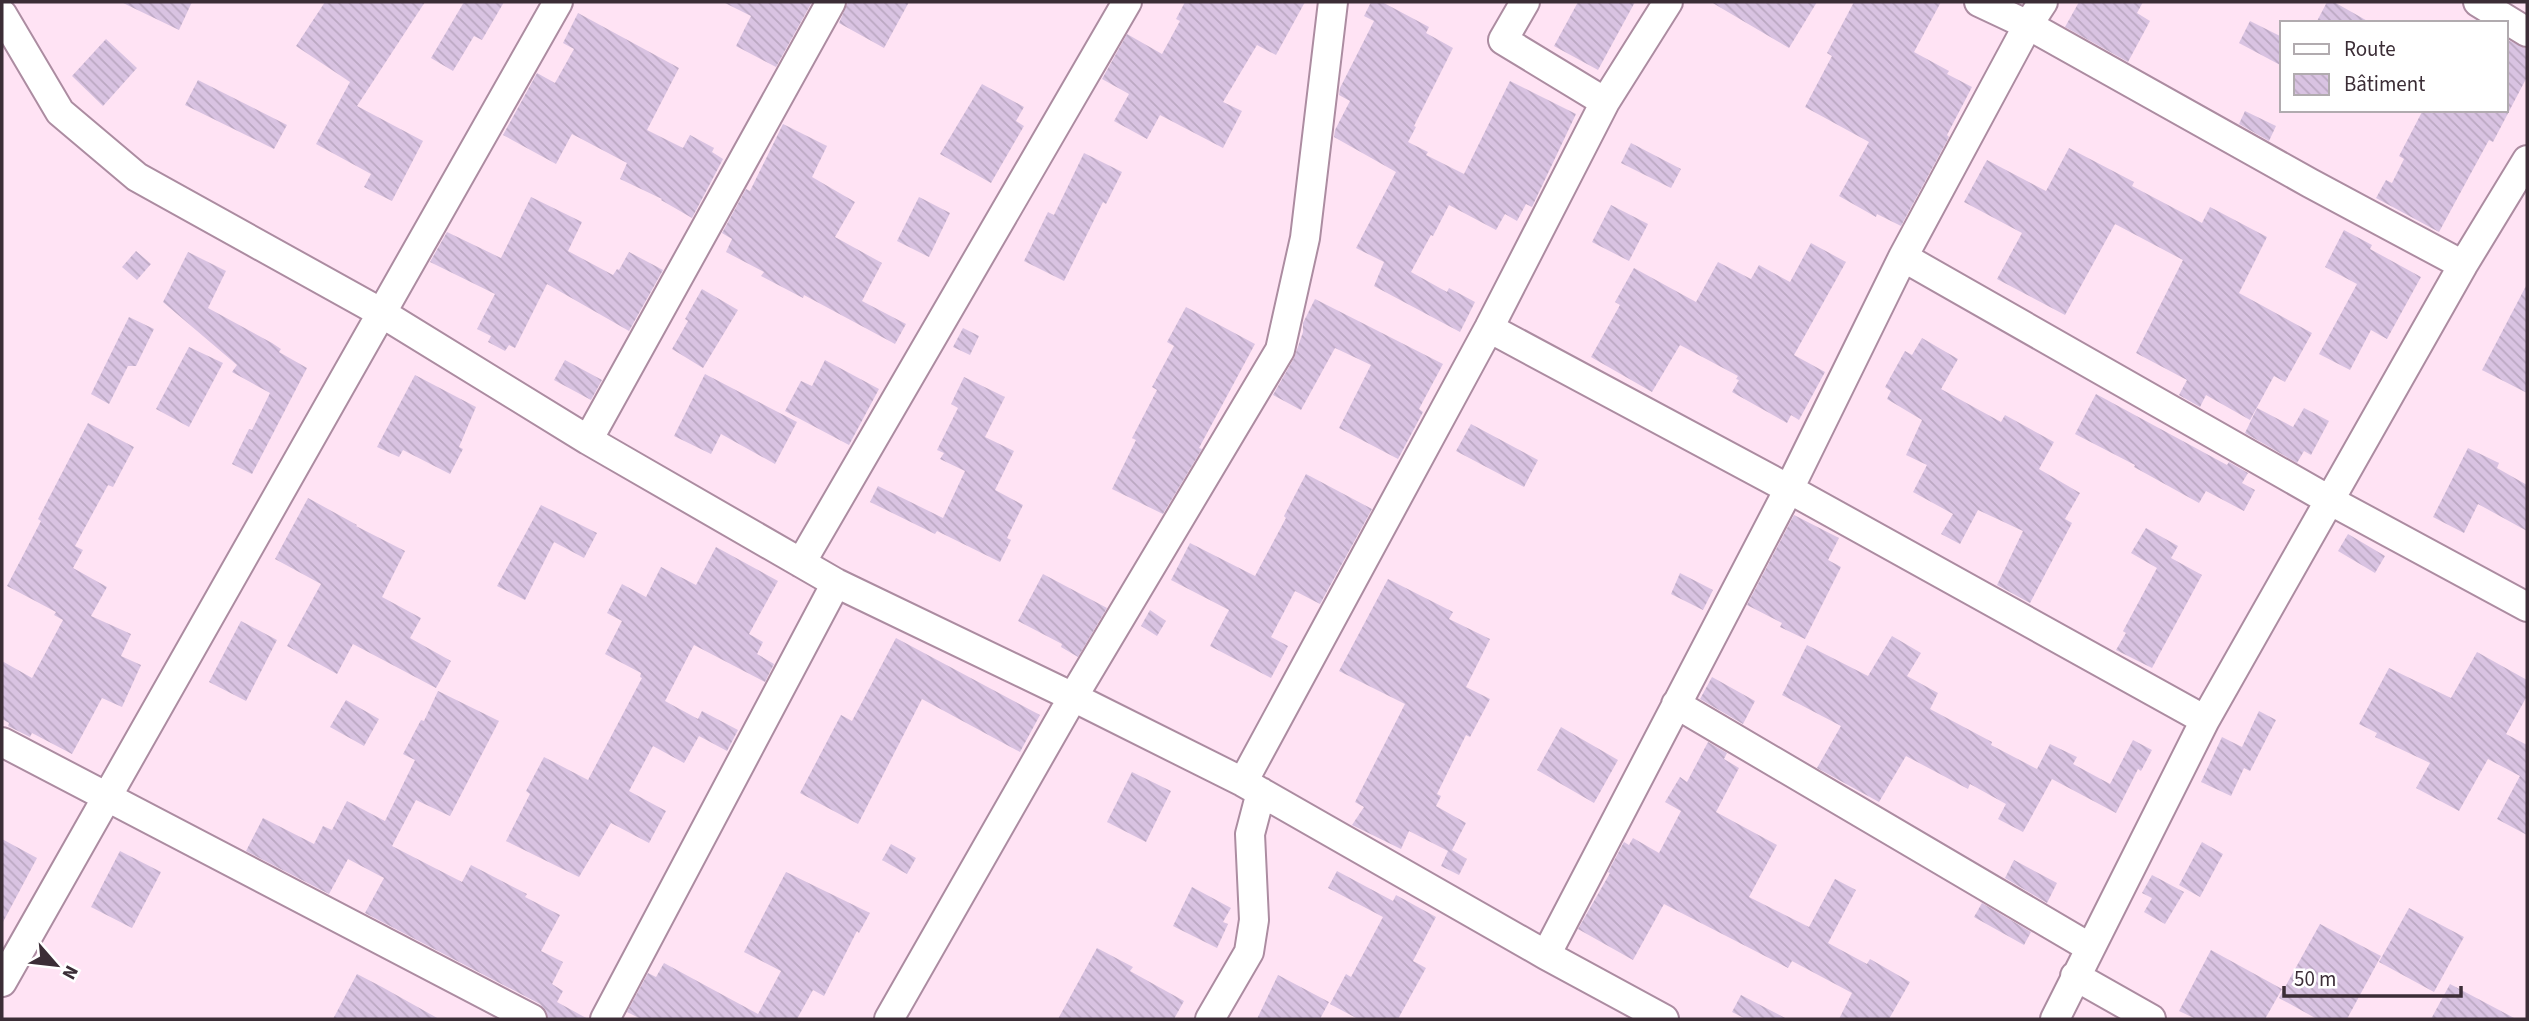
<svg xmlns="http://www.w3.org/2000/svg" width="2529" height="1021" viewBox="0 0 2529 1021" font-family="'Source Sans 3',sans-serif">
<style>
.building{fill:url(#building-back-hatch)}
.lines{fill:none;stroke-linecap:round;stroke-linejoin:round}
.street-casing{stroke:#ac8ca1;stroke-width:32}
.street{stroke:#fff;stroke-width:28}
</style>
<defs>
<pattern id="building-back-hatch" width="6" height="6" patternUnits="userSpaceOnUse" patternTransform="scale(1.75)"><rect width="6" height="6" fill="#d9c3e2"/><path d="M-1 5l2 2M0 0l6 6M5-1l2 2" fill="none" stroke="#bba8c2"/></pattern>
</defs>
<rect width="100%" height="100%" fill="#ffe3f4"/>
<!-- building -->
<path class="building" d="M121 2H192L179 30Z
M325 2H425L357 106 423 141 392 201 364 187 371 174 316 144 350 82 296 46Z
M464 2H504L482 40 474 36 453 71 431 58Z
M723 2H812L776 67 736 46 751 16Z
M848 2H909L884 48 839 23Z
M1185 2H1305L1276 55 1257 45 1223 102 1242 111 1223 148 1160 115 1147 139 1114 121 1129 94 1102 79 1127 34 1162 54 1180 21 1176 19Z
M1371 2H1382L1429 27 1426 33 1453 48 1414 126 1416 127 1408 142 1428 152 1426 155 1464 174 1510 81 1576 114 1532 207 1526 204 1517 221 1505 214 1496 230 1449 205 1433 236 1431 235 1411 272 1447 292 1449 288 1475 302 1460 332 1374 286 1384 262 1356 248 1396 172 1334 137 1335 130 1350 101 1339 95 1340 88 1374 21 1364 16Z
M1578 2H1635L1598 70 1554 46Z
M1711 2H1817L1789 48Z
M1854 2H1941L1914 52 1949 71 1947 74 1972 87 1947 135 1949 137 1901 226 1877 214 1876 217 1839 196 1869 142 1805 107 1832 56 1827 53Z
M2079 2H2143L2137 13 2150 21 2128 62 2065 27Z
M2327 2H2334L2371 23H2316Z
M578 13 679 68 647 130 683 148 690 135 714 148 712 152 723 159 692 218 661 200 662 199 620 179 627 163 572 134 556 164 503 135 537 73 555 83 574 49 563 43Z
M2250 21 2282 37V66L2239 43Z
M106 39 137 68 103 106 72 76Z
M2506 39 2527 49V77L2493 142 2489 140 2439 232 2376 198 2386 180 2392 183 2404 159 2399 156 2423 110H2506Z
M198 80 287 125 274 149 185 105Z
M982 84 1024 107 1016 121 1024 126 991 183 940 154Z
M2245 111 2276 126 2269 141 2239 124Z
M783 124 827 146 812 177 855 202 835 237 882 263 862 301 906 324 895 344 804 295 803 298 761 276 764 272 726 252 732 239 722 233 746 189 750 191Z
M1631 143 1681 169 1671 188 1621 163Z
M2069 148 2134 182 2132 186 2202 223 2210 207 2267 237 2239 293 2312 333 2285 382 2274 376 2250 420 2206 395 2200 407 2179 395 2187 380 2136 353 2183 260 2115 224 2065 315 1997 279 2022 233 1964 202 1987 160 2046 191Z
M1084 153 1122 172 1106 204 1103 202 1064 281 1024 261 1048 212 1054 215Z
M531 197 582 222 568 251 613 275 617 269 619 270 629 252 663 270 629 331 547 284 515 348 509 345 505 351 488 342 491 336 477 329 495 294 430 262 447 232 501 258Z
M919 197 950 213 929 257 897 241Z
M1611 205 1648 224 1629 261 1592 242Z
M2344 230 2372 245 2370 249 2421 277 2387 339 2371 330 2350 370 2319 354 2357 284 2325 267Z
M1811 243 1846 262 1794 355 1825 372 1799 420 1791 415 1787 423 1732 392 1739 380 1736 379 1738 376 1680 345 1652 392 1591 357 1620 305 1615 302 1634 268 1696 302 1718 262 1751 279 1759 265 1790 282Z
M136 251 151 264 137 280 122 267Z
M188 252 226 271 208 308 272 343 281 349 279 352 307 368 252 474 232 464 249 429 252 430 270 393 232 372 237 365 163 302Z
M2527 284V393L2482 370Z
M702 289 738 310 703 368 672 349 688 321 685 319Z
M1315 299 1443 364 1419 409 1423 412 1398 459 1339 428 1371 365 1335 348 1301 410 1273 395 1294 358 1303 332V323Z
M1186 307 1255 344 1199 448 1202 449 1163 514 1112 489 1136 440 1132 438 1157 390 1152 387 1174 346 1167 342Z
M129 317 154 329 136 366H128L109 404 91 394Z
M963 328 979 336 970 355 953 347Z
M1922 338 1958 359 1941 389 2001 422 2005 415 2054 442 2039 469 2080 493 2065 519 2072 523 2030 603 1997 585 2023 531 1978 510 1960 544 1941 534 1953 514 1913 492 1927 465 1906 455 1922 420 1887 399 1891 391 1885 387 1905 351 1912 355Z
M189 347 223 363 189 427 156 409Z
M565 360 602 380 591 400 554 380Z
M825 360 879 389 849 445 785 411 801 381 812 386Z
M705 374 797 422 775 464 721 434 711 454 674 436Z
M415 375 476 407 459 447 463 449 450 474 403 450 399 457 377 447Z
M964 377 1005 397 985 437 1014 451 995 490 1023 505 1007 538 1011 540 1000 562 937 531 935 534 870 502 878 486 943 518 965 471 940 459 944 453 937 450 958 408 951 404Z
M2096 394 2227 465 2229 462 2248 473 2242 483 2255 490 2244 511 2206 491 2199 503 2134 467 2135 465 2075 434Z
M2257 408 2293 427 2304 408 2329 421 2311 455 2304 451 2297 463 2245 433Z
M88 423 134 447 113 487 108 485 75 546 83 550 73 568 107 587 91 616 131 634 121 656 141 665 122 707 102 698 72 754 32 733 30 737 8 726 9 723 2 719V661L32 678 63 620 54 615 56 612 7 586 41 521 38 519Z
M1471 424 1538 460 1524 487 1456 451Z
M2468 448 2499 463 2497 468 2527 485V531L2478 504 2464 533 2433 517Z
M1306 474 1372 509 1320 604 1295 591 1271 637 1288 646 1271 678 1210 646 1229 610 1171 580 1190 543 1255 576 1286 518 1284 516Z
M308 498 357 525 356 526 405 551 382 597 421 618 410 638 451 661 436 688 353 644 337 674 287 646 321 584 275 559Z
M541 505 597 533 584 558 554 542 525 600 497 586Z
M1794 515 1839 538 1828 560 1841 567 1805 639 1780 627 1782 623 1747 605Z
M2146 528 2178 546 2171 558 2202 575 2152 668 2116 650 2126 633 2123 631 2157 568 2131 553Z
M2348 534 2385 556 2375 573 2338 551Z
M716 547 778 581 749 634 763 642 757 654 774 664 765 682 694 645 665 701 698 719 702 711 738 730 727 751 699 736 684 763 653 746 629 791 666 811 649 843 611 823 579 877 506 841 530 794 526 791 544 757 588 780 642 678 640 677 641 673 605 654 622 621 607 613 622 584 646 597 661 567 696 585Z
M1680 573 1713 590 1703 610 1671 594Z
M1043 574 1107 608 1078 657 1061 647 1062 644 1018 621Z
M1388 579 1453 612 1449 619 1490 639 1466 687 1490 699 1470 737 1466 735 1437 794 1441 796 1436 806 1466 823 1452 850 1467 859 1459 875 1441 866 1448 851 1409 831 1401 849 1352 825 1364 807 1355 802 1405 704 1339 671Z
M1150 610 1166 621 1157 636 1141 626Z
M241 621 277 640 246 701 209 682Z
M1892 636 1921 653 1907 676 1938 693 1930 709 1992 742 1991 745 2037 769 2050 744 2077 757 2073 764 2110 784 2133 740 2152 750 2141 771 2138 769 2116 813 2052 779 2023 832 1998 819 2006 804 1970 784 1968 789 1906 756 1879 802 1817 768 1841 726 1782 695 1807 645 1868 676Z
M896 638 1040 715 1020 752 922 699 858 824 800 793 841 715 852 721Z
M2477 652 2527 680V696L2506 734 2527 745V835L2497 819 2520 776 2488 759 2459 811 2416 788 2430 763 2375 737 2377 733 2359 724 2389 668 2451 698Z
M1712 677 1755 701 1743 724 1700 699Z
M438 691 499 721 450 816 416 800 392 846 462 882 471 865 527 894 525 897 560 915 541 951 563 962 552 984 563 991 557 1002 588 1019H548L546 1011 540 1004 365 913 384 878 348 859 329 894 246 851 263 818 314 844 323 826 332 830 347 801 385 821 415 760 403 754 421 720 424 721Z
M346 700 379 719 364 746 330 727Z
M2259 711 2276 720 2250 771 2244 768 2231 796 2201 782 2222 737 2242 747Z
M1561 727 1618 760 1594 803 1537 770Z
M1708 742 1727 753 1724 759 1739 768 1716 812 1777 845 1749 897 1809 927 1835 879 1856 890 1828 943 1867 964 1870 959 1910 982 1889 1019H1839L1852 993 1792 961 1788 968 1664 904 1633 960 1578 929 1610 873 1608 872 1624 842 1629 845 1633 838 1659 853 1681 811 1665 802 1680 777 1687 782Z
M1132 772 1171 791 1146 842 1107 822Z
M2 839 37 858 2 924Z
M2202 842 2223 854 2200 897 2179 885Z
M891 844 916 858 907 874 882 860Z
M120 851 161 872 132 928 91 907Z
M2014 860 2057 883 2047 903 2005 878Z
M1337 871 1393 901 1396 895 1436 917 1413 961 1426 968 1398 1019H1358L1330 1004 1346 974 1351 977 1383 917 1328 888Z
M786 872 870 913 859 933 857 931 824 996 813 990 797 1019H641L627 1012 648 973 656 977 664 963 758 1014 781 971 744 952Z
M2152 875 2184 892 2165 924 2144 912 2152 898 2142 893Z
M1192 887 1231 908 1223 922 1228 924 1217 948 1173 926Z
M1982 903 2031 932 2024 945 1974 917Z
M2409 908 2464 937 2434 992 2379 962Z
M2320 924 2381 956 2347 1019H2317L2279 998Z
M1097 948 1133 967 1130 971 1184 1001 1174 1019H1058Z
M2211 950 2282 989 2265 1019H2196L2179 1011Z
M357 974 382 987 439 1019H333Z
M1278 975 1329 1002 1320 1019H1257Z
M2450 984 2516 1019H2431Z
M1741 995 1787 1019H1746L1732 1012Z"/>
<g class="lines">
<defs>
<path id="street" d="M1525 2 1503 40 1605 102
M1979 2 2028 25 2310 183 2463 265
M2478 2 2527 32
M2 14 60 112 137 177 380 312 588 440 836 583 1073 697 1243 782 1546 955 1664 1019
M1903 257 2329 500 2527 607
M1489 328 1789 489 2205 720
M588 440 831 2
M801 563 1127 2
M1676 704 2089 947
M2 742 532 1019
M1243 782 1489 328 1605 102 1668 2
M1546 955 1789 489 1903 257 2028 25 2043 2
M2075 976 2151 1019
M2 982 558 2
M605 1019 836 583
M889 1019 1073 697 1280 350 1305 238 1333 2
M1210 1019 1249 952 1254 920 1250 834 1261 792
M2055 1019 2205 720 2463 265 2527 160"/>
</defs>
<!-- street casing -->
<use href="#street" class="street-casing"/>
<!-- street -->
<use href="#street" class="street"/>
</g>
<!-- border -->
<rect width="2529" height="1021" fill="none" stroke="#3b2d36" stroke-width="7"/>
<!-- legend -->
<rect x="2280" y="21" width="228" height="91" fill="#ffffff" stroke="#b1abaf" stroke-width="2"/>
<rect x="2294" y="44" width="35" height="10" fill="#ffffff" stroke="#b1abaf" stroke-width="2"/>
<text x="2344" y="56" font-size="21" fill="#3b2d36">Route</text>
<rect x="2294" y="74" width="35" height="21" fill="url(#building-back-hatch)" stroke="#b1abaf" stroke-width="2"/>
<text x="2344" y="91" font-size="21" fill="#3b2d36">Bâtiment</text>
<!-- north arrow -->
<g transform="translate(56 965) rotate(118)" stroke="#ffffff" stroke-width="5" paint-order="stroke">
<path d="M0-5L12 26L0 18L-12 26Z" fill="#3b2d36"/>
<text y="-10" font-size="19" font-weight="bold" text-anchor="middle" fill="#3b2d36">N</text>
</g>
<!-- scale -->
<path d="M2284 986v10h177v-10" fill="none" stroke="#3b2d36" stroke-width="3.5"/>
<text x="2294" y="986" font-size="21" fill="#3b2d36" stroke="#ffffff" stroke-width="5" paint-order="stroke">50 m</text>
</svg>
